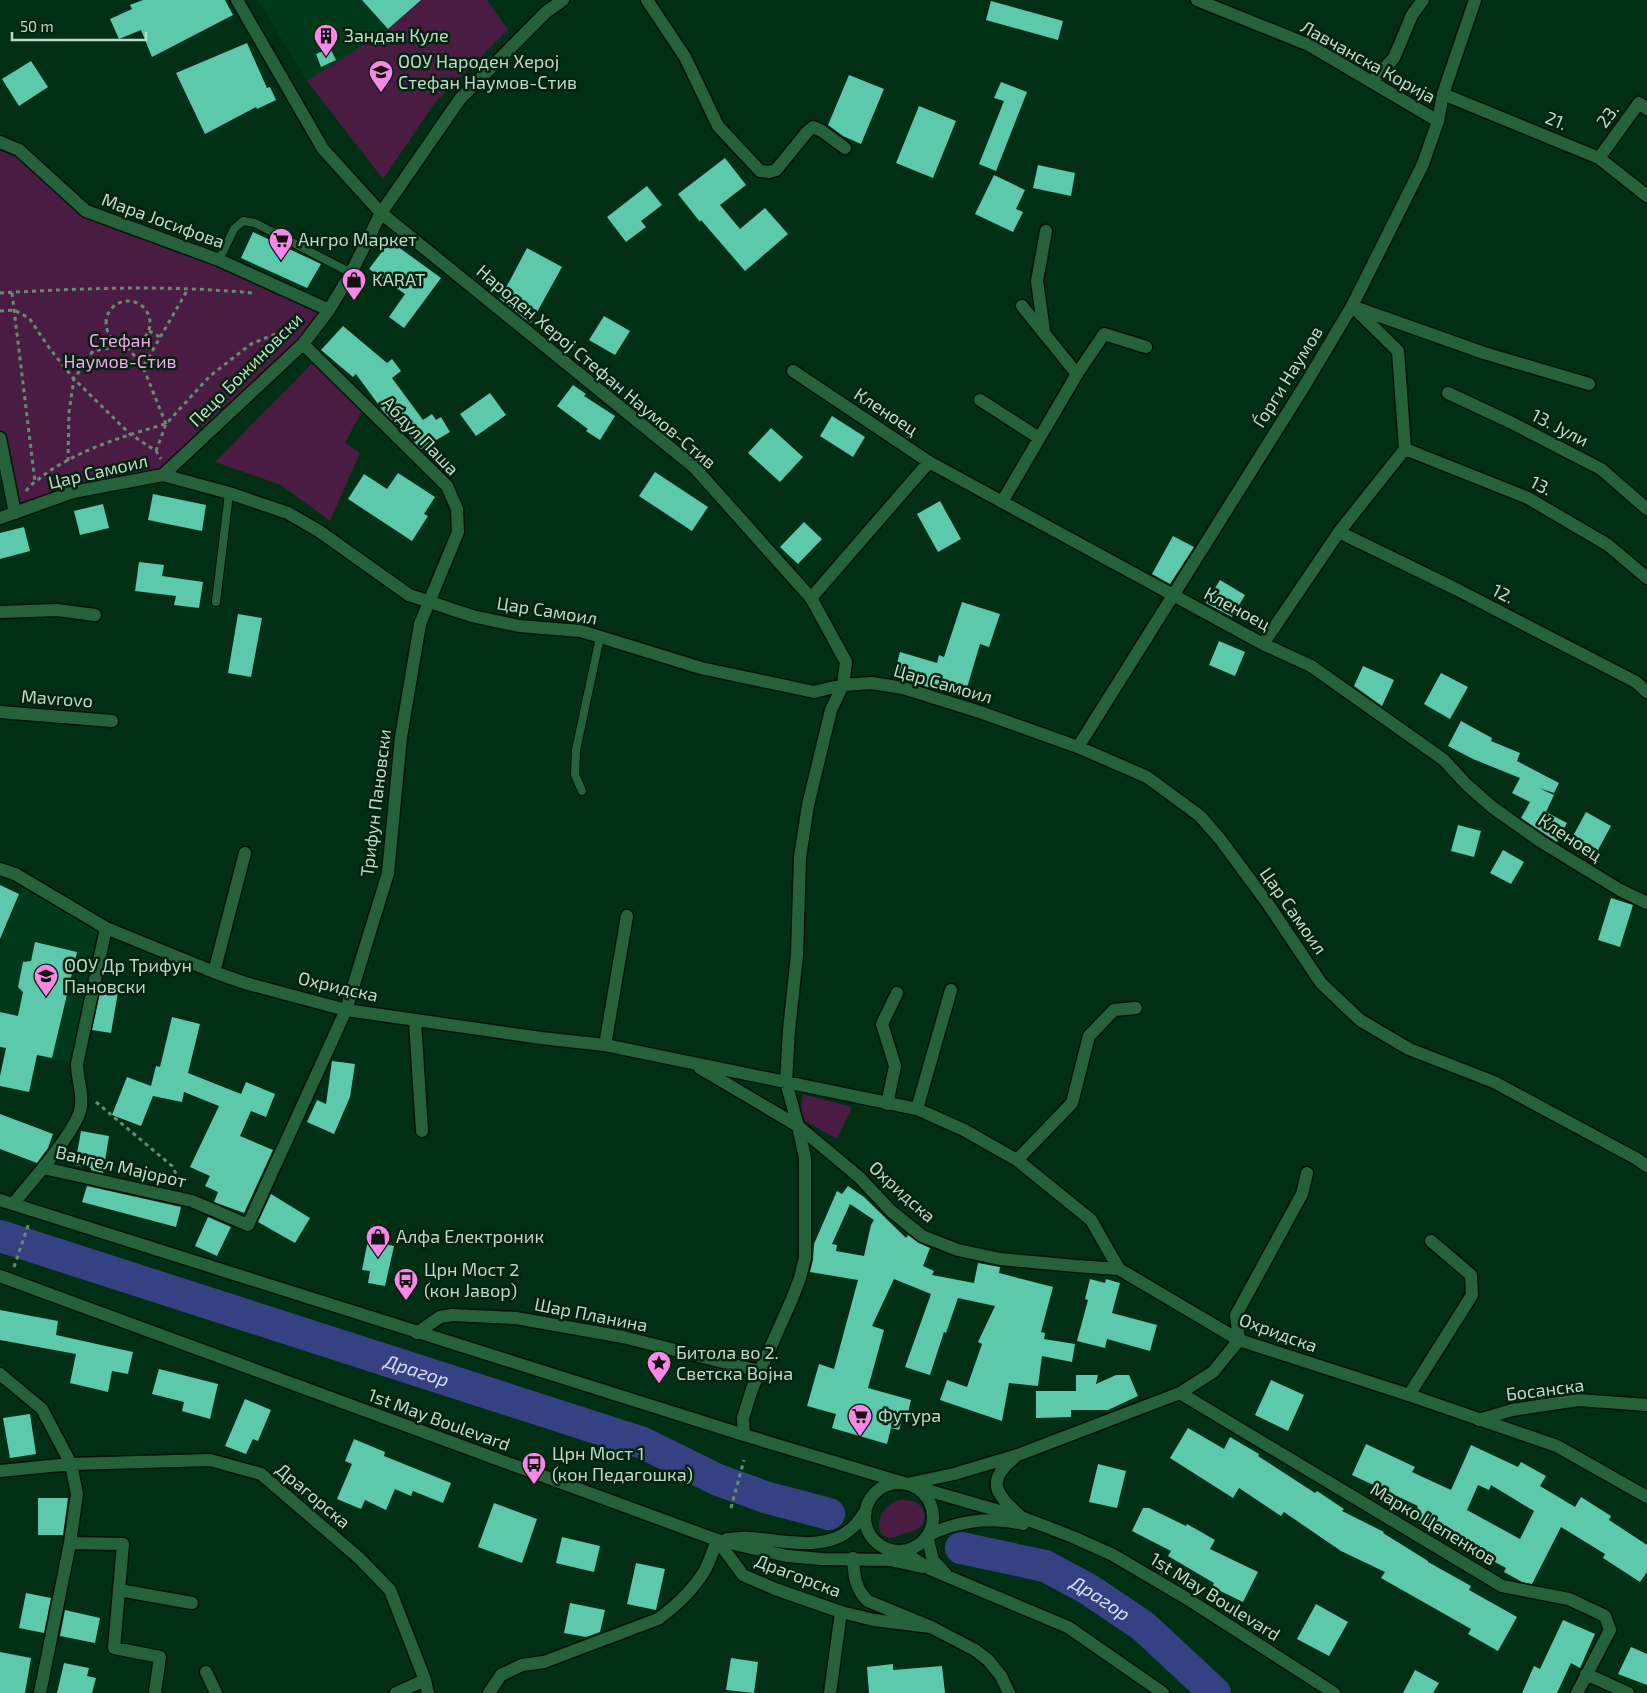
<svg xmlns="http://www.w3.org/2000/svg" width="1647" height="1693" viewBox="0 0 1647 1693" font-family="'Exo 2',sans-serif">
<style>
.built{fill:#00391a}
.green{fill:#4a1b43}
.lines{fill:none;stroke-linecap:round;stroke-linejoin:round}
.river{stroke:#364183;stroke-width:32}
.building{fill:#5cc9ac;fill-rule:evenodd}
.service-casing{stroke:#031308;stroke-width:10}
.minor-casing{stroke:#031308;stroke-width:15}
.tertiary-casing{stroke:#031308;stroke-width:15}
.secondary-casing{stroke:#031308;stroke-width:15}
.path{stroke:#658b73;stroke-width:3;stroke-dasharray:4 4;stroke-linecap:butt}
.service{stroke:#25623c;stroke-width:8}
.minor{stroke:#25623c;stroke-width:12}
.tertiary{stroke:#25623c;stroke-width:12}
.secondary{stroke:#25623c;stroke-width:12}
.labels{text-anchor:middle;stroke-width:5;stroke-linejoin:round;paint-order:stroke}
.poi-label{font-size:18px;fill:#bddbc5;stroke:#032310;text-anchor:start}
.street-label{font-size:18px;fill:#bddbc5;stroke:#032310}
.park-label{font-size:18px;fill:#fda3ed;stroke:#032310}
.water-label{font-size:19px;font-style:italic;fill:#d8def2;stroke:#032310}
</style>
<rect width="100%" height="100%" fill="#002f14"/>
<!-- built -->
<path class="built" d="M258 0H487L508 30 434 104 383 179 307 81Z
M25 880 106 928 77 1064 0 1047V947Z"/>
<!-- green -->
<path class="green" d="M421 0H487L508 30 434 104 383 179 307 81 388 29Z
M0 142 86 211 329 310 163 475 15 513 0 438Z
M312 363 362 411 345 443 360 453 330 521 281 485 215 462Z
M803 1094 852 1107 837 1139 800 1118Z
M899 1500C905 1500 910 1500 915 1502 925 1506 928 1520 920 1527 915 1531 908 1533 902 1534 898 1536 892 1539 887 1537 874 1533 879 1515 886 1508 890 1504 894 1502 899 1500Z"/>
<g class="lines">
<!-- river -->
<g class="river">
<path id="s1" d="M0 1236 643 1443 718 1480 765 1497 829 1514"/>
<path id="s2" d="M961 1548 1045 1566 1088 1589 1143 1626 1215 1693"/>
</g>
</g>
<!-- building -->
<path class="building" d="M143 0H225L233 15 152 57 141 30 119 39 110 19 132 9 130 5Z
M362 0H421L388 29Z
M991 1 1063 21 1058 40 986 20Z
M247 43 267 88 270 87 276 100 257 109 256 107 205 134 176 73Z
M330 48 336 60 321 67 316 54Z
M31 61 48 87 19 106 2 79Z
M849 75 884 89 861 144 843 136 828 125Z
M1001 82 1027 92 996 171 979 164 1004 101 994 98Z
M919 106 956 121 933 178 896 163Z
M725 158 746 185 720 205 740 229 765 208 788 234 745 271 701 220 700 222 678 194Z
M1038 165 1075 173 1071 196 1033 188Z
M994 175 1025 190 1016 209 1023 212 1013 232 975 214Z
M647 186 662 205 641 221 646 227 626 242 607 217Z
M253 232 321 264 307 288 241 258Z
M390 241 441 278 404 328 389 317 405 294 369 269Z
M527 248 562 267 531 323 524 318 500 299Z
M604 316 630 331 615 355 589 340Z
M343 326 387 363 392 359 401 371 392 378 423 420 432 414 436 420 441 417 450 432 421 449 413 441 401 422 397 425 384 412 356 374 353 377 321 350Z
M573 385 586 394 584 396 615 416 600 440 586 431 588 429 557 406Z
M490 393 506 415 476 436 460 414Z
M832 416 865 437 853 457 820 436Z
M771 428 803 457 780 482 748 453Z
M655 472 708 507 692 531 639 496Z
M398 473 435 497 424 514 428 516 412 541 348 499 364 474 387 489Z
M153 494 206 505 202 531 148 520Z
M940 501 961 539 938 552 917 514Z
M103 504 109 528 80 535 74 511Z
M804 522 822 539 798 564 780 547Z
M24 527 30 551 0 559V533Z
M1173 536 1194 547 1170 584 1152 574Z
M139 562 164 565 162 576 203 582 199 608 174 605 176 596 135 591Z
M1220 580 1245 595 1232 617 1206 603Z
M962 602 1000 614 989 647 980 644 964 698 905 680 893 678 900 652 937 663 939 655 944 657Z
M238 614 262 618 251 677 228 673Z
M1219 641 1245 652 1235 676 1209 665Z
M1363 666 1394 680 1382 706 1354 686Z
M1441 673 1468 687 1450 719 1424 704Z
M1461 721 1492 738 1491 741 1520 753 1517 761 1559 783 1554 793 1539 788 1554 795 1546 812 1567 823 1557 842 1521 818 1530 802 1512 793 1520 778 1473 759 1448 746Z
M1586 812 1611 826 1598 850 1573 836Z
M1458 825 1481 831 1474 857 1451 851Z
M1503 850 1524 862 1511 884 1490 873Z
M0 885 19 894 0 939Z
M1611 898 1633 905 1620 947 1598 940Z
M35 942 77 952 52 1058 37 1055 29 1092 0 1086V1076L6 1048 0 1047V1012L18 1016 23 992 18 987 23 962 31 961Z
M102 983 119 986 111 1033 92 1030Z
M172 1017 200 1024 188 1073 241 1094 246 1082 275 1094 266 1117 251 1111 240 1136 273 1150 244 1213 214 1202 218 1192 205 1186 210 1176 190 1167 219 1106 184 1092 182 1102 153 1096 141 1126 112 1115 127 1077 151 1086 156 1066 160 1067Z
M332 1061 355 1064 350 1097 334 1134 307 1122 317 1100 326 1104Z
M0 1114 53 1134 48 1148 37 1163 0 1149Z
M81 1131 109 1136 103 1173 91 1170V1168L75 1165Z
M87 1186 181 1207 176 1227 82 1202Z
M848 1186 864 1197 906 1238 908 1235 919 1243 930 1248 923 1266 934 1271 932 1275 974 1283 978 1263 1000 1267 999 1273 1053 1287 1041 1332 1045 1333 1044 1339 1075 1344 1072 1362 1042 1356 1038 1386 1009 1383 1002 1421 940 1400 947 1380 967 1387 982 1344 978 1342 995 1306 958 1298 946 1333 944 1332 930 1375 905 1367 931 1294 894 1279 872 1326 884 1330 868 1388 911 1400 907 1417 903 1416 899 1430 891 1428 887 1444 832 1428 836 1414 807 1406 819 1364 834 1369 858 1280 810 1272 813 1260 814 1244 837 1191 842 1194ZM850 1204 874 1220 871 1225 864 1256 836 1251 837 1245 832 1244Z
M271 1194 310 1218 295 1243 258 1222Z
M208 1217 231 1227 217 1256 195 1246Z
M368 1240 394 1246 385 1286 368 1283 370 1271 362 1270Z
M1090 1279 1105 1283 1106 1279 1120 1283 1112 1313 1157 1325 1150 1351 1107 1339 1105 1348 1077 1341 1088 1300 1085 1299Z
M0 1310 58 1321 56 1335 133 1352 128 1374 112 1371 108 1392 70 1383 76 1354 0 1340Z
M159 1369 218 1384 210 1419 182 1411 184 1402 152 1394Z
M1076 1375H1098L1096 1384 1116 1375H1129L1138 1396 1108 1410H1071V1417L1036 1418V1391H1076Z
M1271 1380 1304 1395 1288 1431 1255 1415Z
M245 1399 271 1410 258 1441 253 1439 246 1454 225 1446Z
M30 1414 36 1454 10 1458 3 1418Z
M1188 1428 1224 1449 1230 1437 1259 1454 1258 1456 1315 1493 1317 1491 1344 1509 1342 1511 1384 1532 1383 1533 1428 1561V1562L1471 1586 1469 1590 1517 1617 1498 1651 1468 1634 1471 1629 1381 1578 1385 1572 1341 1551 1284 1512 1281 1516 1239 1488 1233 1498 1170 1458Z
M354 1439 385 1452 384 1456 451 1483 443 1503 413 1491 411 1496 395 1489 386 1510 365 1500 361 1509 337 1499 352 1464 345 1461Z
M1366 1444 1415 1467 1412 1472 1451 1490 1471 1445 1518 1467 1521 1462 1546 1476 1540 1486 1575 1507 1581 1497 1611 1516 1609 1520 1647 1545V1572L1640 1582 1603 1558 1605 1554 1561 1527 1532 1584 1522 1582 1504 1572 1506 1568 1458 1542 1460 1539 1413 1518 1418 1506 1352 1475ZM1478 1485 1489 1490 1491 1485 1534 1511 1520 1539 1467 1510Z
M1098 1464 1126 1471 1117 1508 1089 1502Z
M38 1498H68L63 1535H38Z
M494 1503 537 1519 522 1563 478 1547Z
M1143 1508H1149L1186 1526 1187 1524 1215 1540 1210 1549 1258 1572 1243 1602 1212 1587 1214 1583 1168 1556 1171 1551 1132 1531Z
M562 1537 600 1546 594 1572 556 1563Z
M636 1563 665 1569 656 1610 627 1604Z
M26 1593 51 1598 44 1633 19 1628Z
M570 1603 605 1610 600 1632 586 1637 564 1633Z
M1316 1604 1348 1622 1329 1656 1297 1639Z
M65 1610 100 1618 95 1643 60 1636Z
M1563 1620 1595 1634 1580 1668 1571 1663 1557 1693H1522L1534 1666 1540 1669Z
M1631 1647 1647 1654V1685L1618 1674Z
M0 1652 31 1658 25 1693H0Z
M731 1658 758 1662 754 1693 726 1690Z
M64 1663 89 1668 87 1676 96 1678 92 1693H57Z
M893 1664V1670L942 1666 945 1693H869L867 1667Z
M1415 1670 1439 1683 1433 1693H1403Z"/>
<g class="lines">
<defs>
<path id="service" d="M219 260 234 229 243 221 255 223 351 273
M216 602 229 493
M582 791 575 775 576 750 600 637"/>
<path id="minor" d="M647 0 685 57 718 126 760 171 769 172 776 170 807 132 813 127 822 131 845 148
M1197 0 1309 45 1438 121
M1372 81 1394 58 1412 15 1423 0
M1443 94 1599 158 1647 196
M0 142 19 150 86 211 219 260 329 310
M1599 158 1639 103 1647 109
M1022 306 1077 374
M1357 308 1484 353 1589 384
M1044 331 1037 281 1046 231
M793 371 929 462 1263 644 1311 666 1444 760 1466 784 1492 807 1540 841 1620 890 1647 903
M1448 393 1510 422 1601 469 1647 509
M980 400 1039 438
M0 438 15 513
M1405 449 1528 498 1608 545 1647 578
M163 475 303 344 329 310 351 273 381 213 460 99 546 12 563 0
M1002 502 1077 374 1104 334 1146 347
M1339 532 1456 589 1636 682 1647 692
M811 598 929 462
M0 612 57 610 95 615
M1263 644 1339 532 1405 449 1398 351 1352 306
M0 712 112 721
M214 972 245 853
M415 1021 422 1131
M605 1045 627 916
M887 1104 895 1066 882 1024 897 993
M917 1109 951 990
M1017 1160 1072 1103 1089 1036 1114 1010 1136 1008
M43 1168 192 1201 248 1225 346 1010 388 873 401 737 420 624 458 532 457 509 447 486 303 344
M13 1204C29 1184 79 1129 81 1106 83 1092 77 1079 77 1064L106 928
M417 1333 440 1317 452 1315 516 1318 623 1337 759 1371
M0 1374 42 1409 71 1464 77 1494 70 1543 40 1693
M1180 1393 1502 1586 1569 1599 1605 1616 1610 1630 1577 1693
M1409 1395 1472 1295 1471 1275 1431 1241
M1479 1420 1512 1410 1578 1400 1647 1405
M744 1435 743 1418 752 1389 792 1299 800 1278 805 1258V1158L798 1126
M1014 1458C983 1483 999 1496 1021 1517
M0 1471 71 1464 210 1460 261 1474 359 1558 390 1590 425 1680 428 1693
M907 1484 954 1474 1018 1455 1180 1393 1213 1372 1239 1340 1236 1315 1302 1194 1307 1173
M927 1536 933 1560 946 1574
M70 1543 123 1544 114 1648 160 1657 155 1692
M902 1551 930 1569 1068 1627 1163 1693
M890 1560 922 1567
M119 1590 192 1603
M206 1672 216 1693
M1586 1674 1628 1693
M396 1693 425 1680
M489 1693 501 1675 522 1665 544 1662 658 1619C676 1606 693 1590 705 1570 710 1561 713 1550 717 1540
M830 1693 841 1612"/>
<path id="tertiary" d="M237 0 323 149 381 213 694 467 811 598 846 662 843 685 831 710 808 805 800 857 797 955 789 1030 786 1082 798 1126
M0 518 73 492 163 475 229 493 288 513 319 531 409 595 472 616 519 626 581 631 701 668 814 692 843 685 872 683 903 688 980 712 1078 747 1147 777 1200 816 1220 839 1268 904 1321 983 1360 1020 1409 1049 1494 1082 1637 1159 1647 1166
M1078 747 1305 385 1352 306 1423 164 1438 121 1443 94 1475 0
M0 869 15 874 106 928 214 972 245 983 346 1010 541 1038 605 1045 917 1109 964 1130 1017 1160 1091 1220 1119 1269
M700 1068 798 1126 859 1177 891 1211 922 1236 958 1250 1000 1259 1076 1266 1119 1269 1239 1340 1409 1395 1557 1446 1647 1497
M717 1540 743 1575 775 1589 841 1612 874 1620 931 1627
M853 1558C854 1575 855 1589 868 1601L931 1627 975 1650 988 1660 1001 1676 1009 1693"/>
<path id="secondary" d="M0 1200 744 1435 907 1484
M0 1276 717 1540 787 1556 822 1559 890 1560 902 1551
M865 1517a34 34 0 1 1 68 0a34 34 0 1 1-68 0Z
M916 1487 1021 1517 1073 1537 1113 1555 1186 1598 1334 1693
M927 1536C955 1521 992 1516 1023 1524
M727 1539C734 1539 742 1537 750 1538 782 1540 827 1553 853 1527 858 1523 861 1517 865 1512"/>
</defs>
<!-- service casing -->
<use href="#service" class="service-casing"/>
<!-- minor casing -->
<use href="#minor" class="minor-casing"/>
<!-- tertiary casing -->
<use href="#tertiary" class="tertiary-casing"/>
<!-- secondary casing -->
<use href="#secondary" class="secondary-casing"/>
<!-- path -->
<path class="path" d="M0 293C85 288 168 285 253 293
M12 293 35 482
M106 323a22 22 0 1 1 44 0a22 22 0 1 1-44 0Z
M0 311 14 310 29 318 50 349 74 379 130 434 156 451 161 459
M149 331 160 337
M166 424 143 367 188 289
M156 451 166 424 210 376 251 344 298 325
M68 461 69 412 74 379 93 351 126 345 143 367
M26 491C30 485 35 482 40 478 76 450 122 437 165 424
M96 1102 172 1166 181 1183
M14 1267 29 1223
M731 1508 744 1460"/>
<!-- service -->
<use href="#service" class="service"/>
<!-- minor -->
<use href="#minor" class="minor"/>
<!-- tertiary -->
<use href="#tertiary" class="tertiary"/>
<!-- secondary -->
<use href="#secondary" class="secondary"/>
</g>
<!-- icons -->
<defs>
<symbol id="building-pin" viewBox="-11 -11 22 30"><path d="M0 17L-7.5 6A9.5 9.5 0 1 1 7.5 6Z" fill="#fa87e8" stroke="#032310"/><path d="M-4-6H4V6H1V3H-1V6H-4ZM-2.5-4.3h1.7v1.8h-1.7ZM.8-4.3h1.7v1.8H.8ZM-2.5-1h1.7V.8h-1.7ZM.8-1h1.7V.8H.8Z" fill="#111"/></symbol>
<symbol id="school-pin" viewBox="-11 -11 22 30"><path d="M0 17L-7.5 6A9.5 9.5 0 1 1 7.5 6Z" fill="#fa87e8" stroke="#032310"/><path d="M0-5L7-2L0 1L-7-2ZM-4 1L0 2.5L4 1V4Q0 6-4 4Z" fill="#111"/></symbol>
<symbol id="supermarket-pin" viewBox="-11 -11 22 30"><path d="M0 17L-7.5 6A9.5 9.5 0 1 1 7.5 6Z" fill="#fa87e8" stroke="#032310"/><path d="M-6-5.5h2.5l.6 2H6L4.5 2H-2.5L-4.4-4H-6ZM-1.5 3.2a1.3 1.3 0 1 0 .1 0ZM3 3.2a1.3 1.3 0 1 0 .1 0Z" fill="#111"/></symbol>
<symbol id="shop-pin" viewBox="-11 -11 22 30"><path d="M0 17L-7.5 6A9.5 9.5 0 1 1 7.5 6Z" fill="#fa87e8" stroke="#032310"/><path d="M-5-2.5h2.3a2.7 3.5 0 0 1 5.4 0H5L5.5 6h-11ZM-1.5-2.5h3a1.5 2.3 0 0 0-3 0Z" fill="#111"/></symbol>
<symbol id="bus-pin" viewBox="-11 -11 22 30"><path d="M0 17L-7.5 6A9.5 9.5 0 1 1 7.5 6Z" fill="#fa87e8" stroke="#032310"/><path d="M-5-6H5V4H4V6H2V4H-2V6H-4V4H-5ZM-3.5-4V0h7V-4ZM-3.5 1.2v1.5H-2V1.2ZM2 1.2v1.5H3.5V1.2Z" fill="#111"/></symbol>
<symbol id="sight-pin" viewBox="-11 -11 22 30"><path d="M0 17L-7.5 6A9.5 9.5 0 1 1 7.5 6Z" fill="#fa87e8" stroke="#032310"/><path d="M0-6L1.8-2.2L6-1.7L2.9 1.2L3.7 5.4L0 3.3L-3.7 5.4L-2.9 1.2L-6-1.7L-1.8-2.2Z" fill="#111"/></symbol>
</defs>
<g fill-rule="evenodd">
<use href="#building-pin" x="312" y="22" width="28" height="38"/>
<use href="#school-pin" x="367" y="58" width="28" height="38"/>
<use href="#supermarket-pin" x="267" y="226" width="28" height="38"/>
<use href="#shop-pin" x="340" y="266" width="28" height="38"/>
<use href="#school-pin" x="32" y="962" width="28" height="38"/>
<use href="#shop-pin" x="364" y="1223" width="28" height="38"/>
<use href="#bus-pin" x="392" y="1266" width="28" height="38"/>
<use href="#sight-pin" x="645" y="1349" width="28" height="38"/>
<use href="#supermarket-pin" x="846" y="1402" width="28" height="38"/>
<use href="#bus-pin" x="520" y="1450" width="28" height="38"/>
</g>
<g class="labels">
<!-- poi labels -->
<g class="poi-label">
<text x="344" y="42">Зандан Куле</text>
<text x="398" y="68">ООУ Народен Херој<tspan x="398" dy="21">Стефан Наумов-Стив</tspan></text>
<text x="298" y="246">Ангро Маркет</text>
<text x="372" y="286">KARAT</text>
<text x="64" y="972">ООУ Др Трифун<tspan x="64" dy="21">Пановски</tspan></text>
<text x="396" y="1243">Алфа Електроник</text>
<text x="424" y="1276">Црн Мост 2<tspan x="424" dy="21">(кон Јавор)</tspan></text>
<text x="676" y="1359">Битола во 2.<tspan x="676" dy="21">Светска Војна</tspan></text>
<text x="878" y="1422">Футура</text>
<text x="552" y="1460">Црн Мост 1<tspan x="552" dy="21">(кон Педагошка)</tspan></text>
</g>
<!-- street labels -->
<g class="street-label">
<text transform="translate(1368 62) rotate(29)" y="6">Лавчанска Корија</text>
<text transform="translate(1608 116) rotate(-53)" y="6">23.</text>
<text transform="translate(1556 121) rotate(22)" y="6">21.</text>
<text transform="translate(163 221) rotate(20)" y="6">Мара Јосифова</text>
<text transform="translate(596 367) rotate(40)" y="6">Народен Херој Стефан Наумов-Стив</text>
<text transform="translate(246 370) rotate(-45)" y="6">Пецо Божиновски</text>
<text transform="translate(1288 377) rotate(-58)" y="6">Ѓорги Наумов</text>
<text transform="translate(886 412) rotate(33)" y="6">Кленоец</text>
<text transform="translate(1560 428) rotate(27)" y="6">13. Јули</text>
<text transform="translate(420 436) rotate(46)" y="6">Абдул Паша</text>
<text transform="translate(98 472) rotate(-13)" y="6">Цар Самоил</text>
<text transform="translate(1541 486) rotate(27)" y="6">13.</text>
<text transform="translate(1503 594) rotate(27)" y="6">12.</text>
<text transform="translate(1237 609) rotate(28)" y="6">Кленоец</text>
<text transform="translate(547 611) rotate(9)" y="6">Цар Самоил</text>
<text transform="translate(943 684) rotate(16)" y="6">Цар Самоил</text>
<text transform="translate(57 699) rotate(4)" y="6">Mavrovo</text>
<text transform="translate(376 803) rotate(-83)" y="6">Трифун Пановски</text>
<text transform="translate(1570 838) rotate(33)" y="6">Кленоец</text>
<text transform="translate(1293 911) rotate(55)" y="6">Цар Самоил</text>
<text transform="translate(338 987) rotate(13)" y="6">Охридска</text>
<text transform="translate(121 1167) rotate(13)" y="6">Вангел Маjорот</text>
<text transform="translate(902 1192) rotate(42)" y="6">Охридска</text>
<text transform="translate(591 1315) rotate(11)" y="6">Шар Планина</text>
<text transform="translate(1278 1333) rotate(20)" y="6">Охридска</text>
<text transform="translate(1545 1390) rotate(-7)" y="6">Босанска</text>
<text transform="translate(439 1420) rotate(20)" y="6">1st May Boulevard</text>
<text transform="translate(313 1496) rotate(40)" y="6">Драгорска</text>
<text transform="translate(1433 1524) rotate(31)" y="6">Марко Цепенков</text>
<text transform="translate(798 1576) rotate(21)" y="6">Драгорска</text>
<text transform="translate(1215 1597) rotate(32)" y="6">1st May Boulevard</text>
</g>
<!-- park labels -->
<g class="park-label">
<text x="120" y="347">Стефан<tspan x="120" dy="21">Наумов-Стив</tspan></text>
</g>
<!-- water labels -->
<g class="water-label">
<text dy="7" stroke="none"><textPath href="#s1" startOffset="438">Драгор</textPath></text>
<text dy="7" stroke="none"><textPath href="#s2" startOffset="150">Драгор</textPath></text>
</g>
</g>
<!-- scale -->
<path d="M12 32v8h134v-8" fill="none" stroke="#bddbc5" stroke-width="2.5"/>
<text x="20" y="32" font-size="15" fill="#bddbc5" stroke="#032310" stroke-width="4" paint-order="stroke">50 m</text>
</svg>
